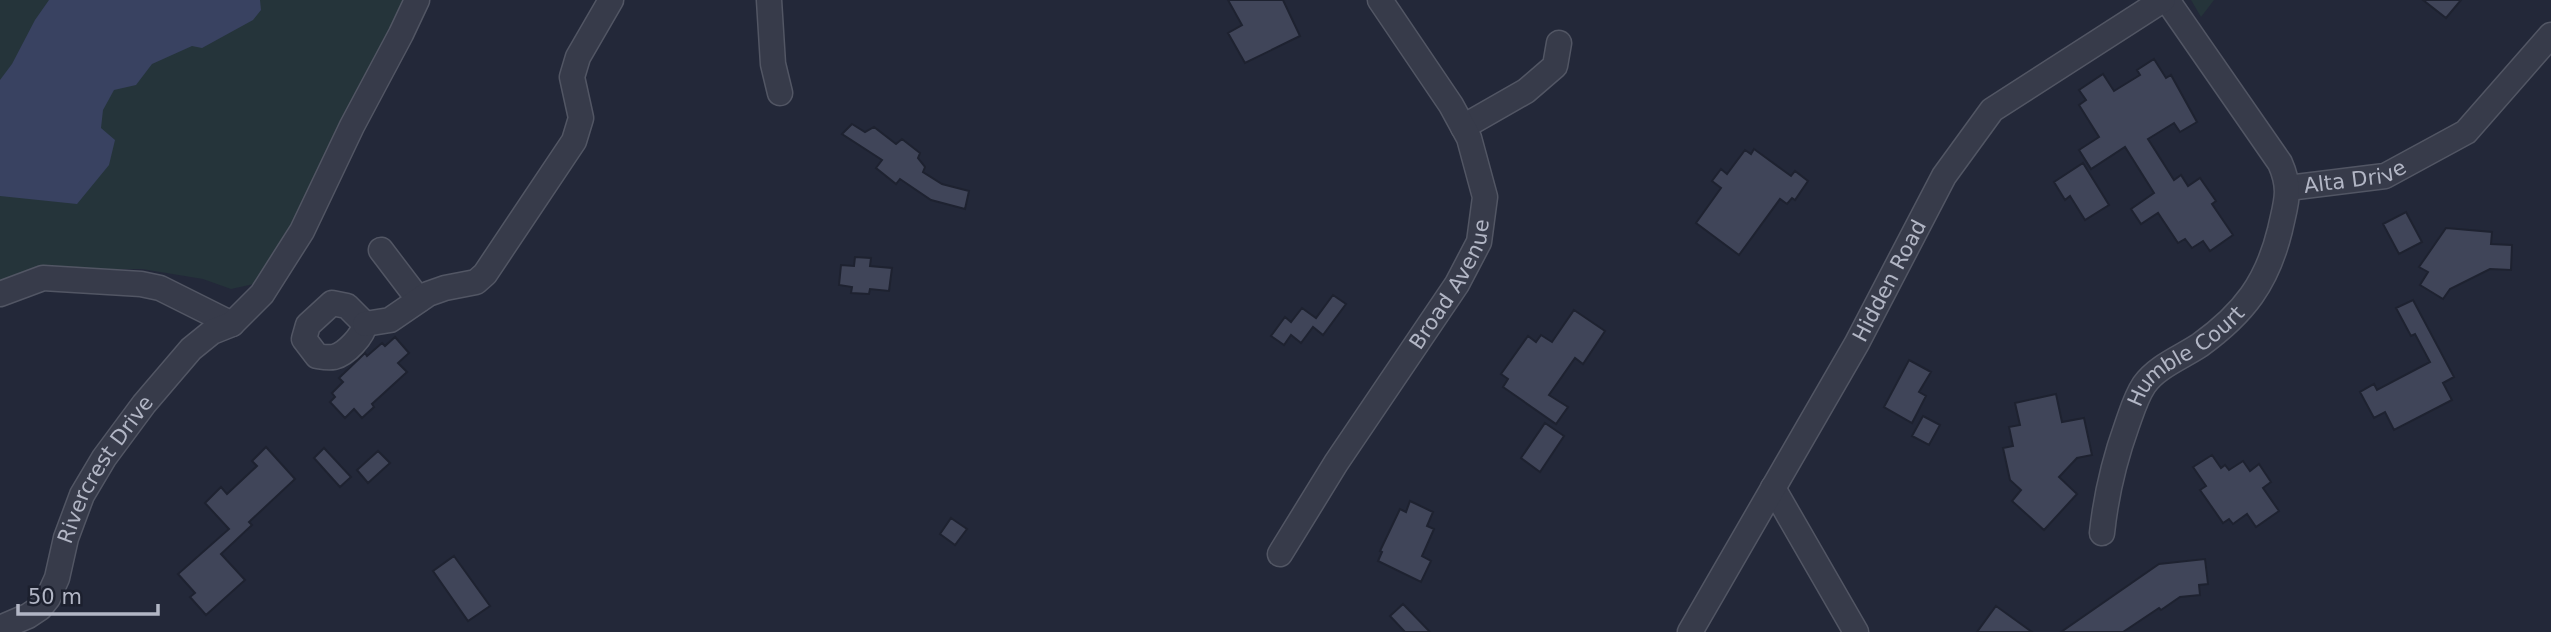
<svg xmlns="http://www.w3.org/2000/svg" width="2551" height="632" viewBox="0 0 2551 632" font-family="'DejaVu Sans',sans-serif">
<style>
.green{fill:#25343a}
.water{fill:#394261}
.building{fill:#404559;stroke:#1e2230;stroke-width:2}
.lines{fill:none;stroke-linecap:round;stroke-linejoin:round}
.minor-casing{stroke:#525664;stroke-width:27}
.minor{stroke:#373b4a;stroke-width:24}
.labels{text-anchor:middle;stroke-width:6;stroke-linejoin:round;paint-order:stroke}
.street-label{font-size:21px;fill:#b2b6c5;stroke:#1c202e}
</style>
<rect width="100%" height="100%" fill="#232839"/>
<!-- green -->
<path class="green" d="M0 0H408L296 220 254 284 231 289 203 279 142 269 38 270 0 281Z
M2191 0H2214L2201 17Z"/>
<!-- water -->
<path class="water" d="M49 0H260L261 10 253 20 202 48 192 46 152 64 136 85 114 90 103 110 101 128 115 140 109 165 77 204 0 196V80L12 64 35 20Z"/>
<!-- building -->
<path class="building" d="M1228 0H1283L1300 36 1245 63 1228 33 1242 25Z
M2423 0H2461L2446 18Z
M2154 59 2166 78 2171 75 2197 122 2180 132 2174 123 2148 139 2174 180 2181 175 2188 186 2200 178 2216 201 2212 204 2233 235 2210 251 2203 241 2192 248 2185 239 2178 243 2158 213 2141 224 2131 209 2154 193 2125 147 2091 169 2079 150 2099 137 2079 105 2086 100 2079 90 2103 74 2114 91 2140 75 2137 70Z
M852 124 865 132 874 127 896 144 902 139 920 153 918 158 925 167 923 172 942 184 969 191 965 209 931 200 900 179 896 184 876 168 882 160 842 134Z
M1754 149 1791 176 1795 171 1808 181 1795 200 1792 198 1787 204 1780 199 1739 255 1696 223 1721 188 1712 181 1721 169 1727 174 1745 150 1751 154Z
M2083 163 2109 205 2085 220 2070 196 2065 200 2054 182Z
M2406 212 2422 242 2399 254 2383 224Z
M2446 228 2492 232 2491 244 2512 245 2511 270 2490 269 2450 289 2443 299 2420 285 2428 272 2419 267Z
M855 257 871 258 870 266 892 268 889 291 870 289 869 294 851 293 852 287 839 285 841 265 854 266Z
M1333 295 1346 304 1323 335 1313 327 1301 343 1291 335 1284 345 1271 336 1285 317 1291 322 1302 308 1316 318Z
M2413 300 2454 377 2443 383 2452 400 2394 430 2385 412 2374 418 2360 392 2374 384 2377 390 2430 362 2415 334 2411 336 2396 308Z
M1574 310 1605 331 1583 364 1575 358 1549 395 1568 407 1556 424 1503 387 1508 379 1501 374 1528 336 1536 342 1541 335 1552 342Z
M395 337 409 353 398 363 407 372 372 404 374 407 362 418 354 409 345 418 330 402 335 397 332 393 343 382 339 378 365 353 367 356 382 343 385 346Z
M1909 360 1931 372 1919 392 1926 396 1912 423 1884 407Z
M2056 394 2062 422 2084 418 2092 455 2077 458 2059 477 2077 494 2044 530 2012 501 2021 490 2010 480 2003 448 2013 446 2009 427 2020 425 2015 403Z
M1923 416 1940 425 1929 445 1912 436Z
M1545 423 1564 436 1540 472 1521 458Z
M266 447 295 479 249 522 252 525 221 554 245 580 206 615 190 597 195 593 178 574 229 529 205 503 221 487 227 494 257 466 252 461Z
M324 448 351 477 340 487 314 458Z
M378 451 390 463 368 483 357 470Z
M2212 455 2221 468 2225 465 2229 470 2243 461 2250 471 2259 464 2271 482 2263 488 2279 511 2256 527 2247 514 2233 524 2229 519 2223 523 2200 490 2206 486 2193 467Z
M1410 501 1433 512 1427 526 1434 529 1422 556 1431 561 1421 582 1378 561 1382 552 1380 551 1400 509 1406 512Z
M951 518 967 529 955 545 940 534Z
M454 556 490 606 468 621 433 571Z
M2205 559 2208 584 2199 585 2200 595 2180 597 2161 610 2159 608 2123 632H2061L2159 564Z
M1403 604 1430 632H1405L1390 616Z
M1996 606 2032 632H1977Z"/>
<g class="lines">
<defs>
<g id="minor">
<path d="M769 0 773 64 780 93"/>
<path d="M1463 127 1526 91 1555 66 1559 43"/>
<path id="s1" d="M2288 188 2385 176 2466 132 2551 35"/>
<path d="M381 250 419 300"/>
<path d="M0 294 43 278 141 284 160 288 232 324"/>
<path d="M332 303 347 306 365 324C363 336 346 354 334 357 328 358 323 357 317 356L304 339 308 325Z"/>
<path d="M365 324 390 320 428 294 445 288 476 282 485 274 574 141 581 118 572 77 578 57 611 0"/>
<path d="M1773 488 1856 632"/>
<path id="s2" d="M2102 533C2106 495 2114 461 2127 425 2132 411 2136 397 2144 385 2156 367 2182 357 2200 345 2244 313 2267 283 2280 230 2286 202 2292 190 2280 163L2167 0"/>
<path id="s3" d="M1280 554 1336 463 1457 284 1479 242 1485 197 1469 138 1451 105 1380 0"/>
<path id="s4" d="M0 628 28 616 40 608 48 598 57 578 66 538 82 495 104 458 144 404 191 349 212 332 232 324 262 294 302 231 352 126 401 34 417 0"/>
<path id="s5" d="M1690 632 1857 343 1944 176 1992 110 2163 0"/>
</g>
</defs>
<!-- minor casing -->
<use href="#minor" class="minor-casing"/>
<!-- minor -->
<use href="#minor" class="minor"/>
</g>
<g class="labels">
<!-- street labels -->
<g class="street-label">
<text dy="7" stroke="none"><textPath href="#s1" startOffset="68">Alta Drive</textPath></text>
<text dy="7" stroke="none"><textPath href="#s5" startOffset="404">Hidden Road</textPath></text>
<text dy="7" stroke="none"><textPath href="#s3" startOffset="320">Broad Avenue</textPath></text>
<text dy="7" stroke="none"><textPath href="#s2" startOffset="205">Humble Court</textPath></text>
<text dy="7" stroke="none"><textPath href="#s4" startOffset="200">Rivercrest Drive</textPath></text>
</g>
</g>
<!-- scale -->
<path d="M18 604v10h140v-10" fill="none" stroke="#b2b6c5" stroke-width="3.5"/>
<text x="28" y="604" font-size="21" fill="#b2b6c5" stroke="#1c202e" stroke-width="5" paint-order="stroke">50 m</text>
</svg>
